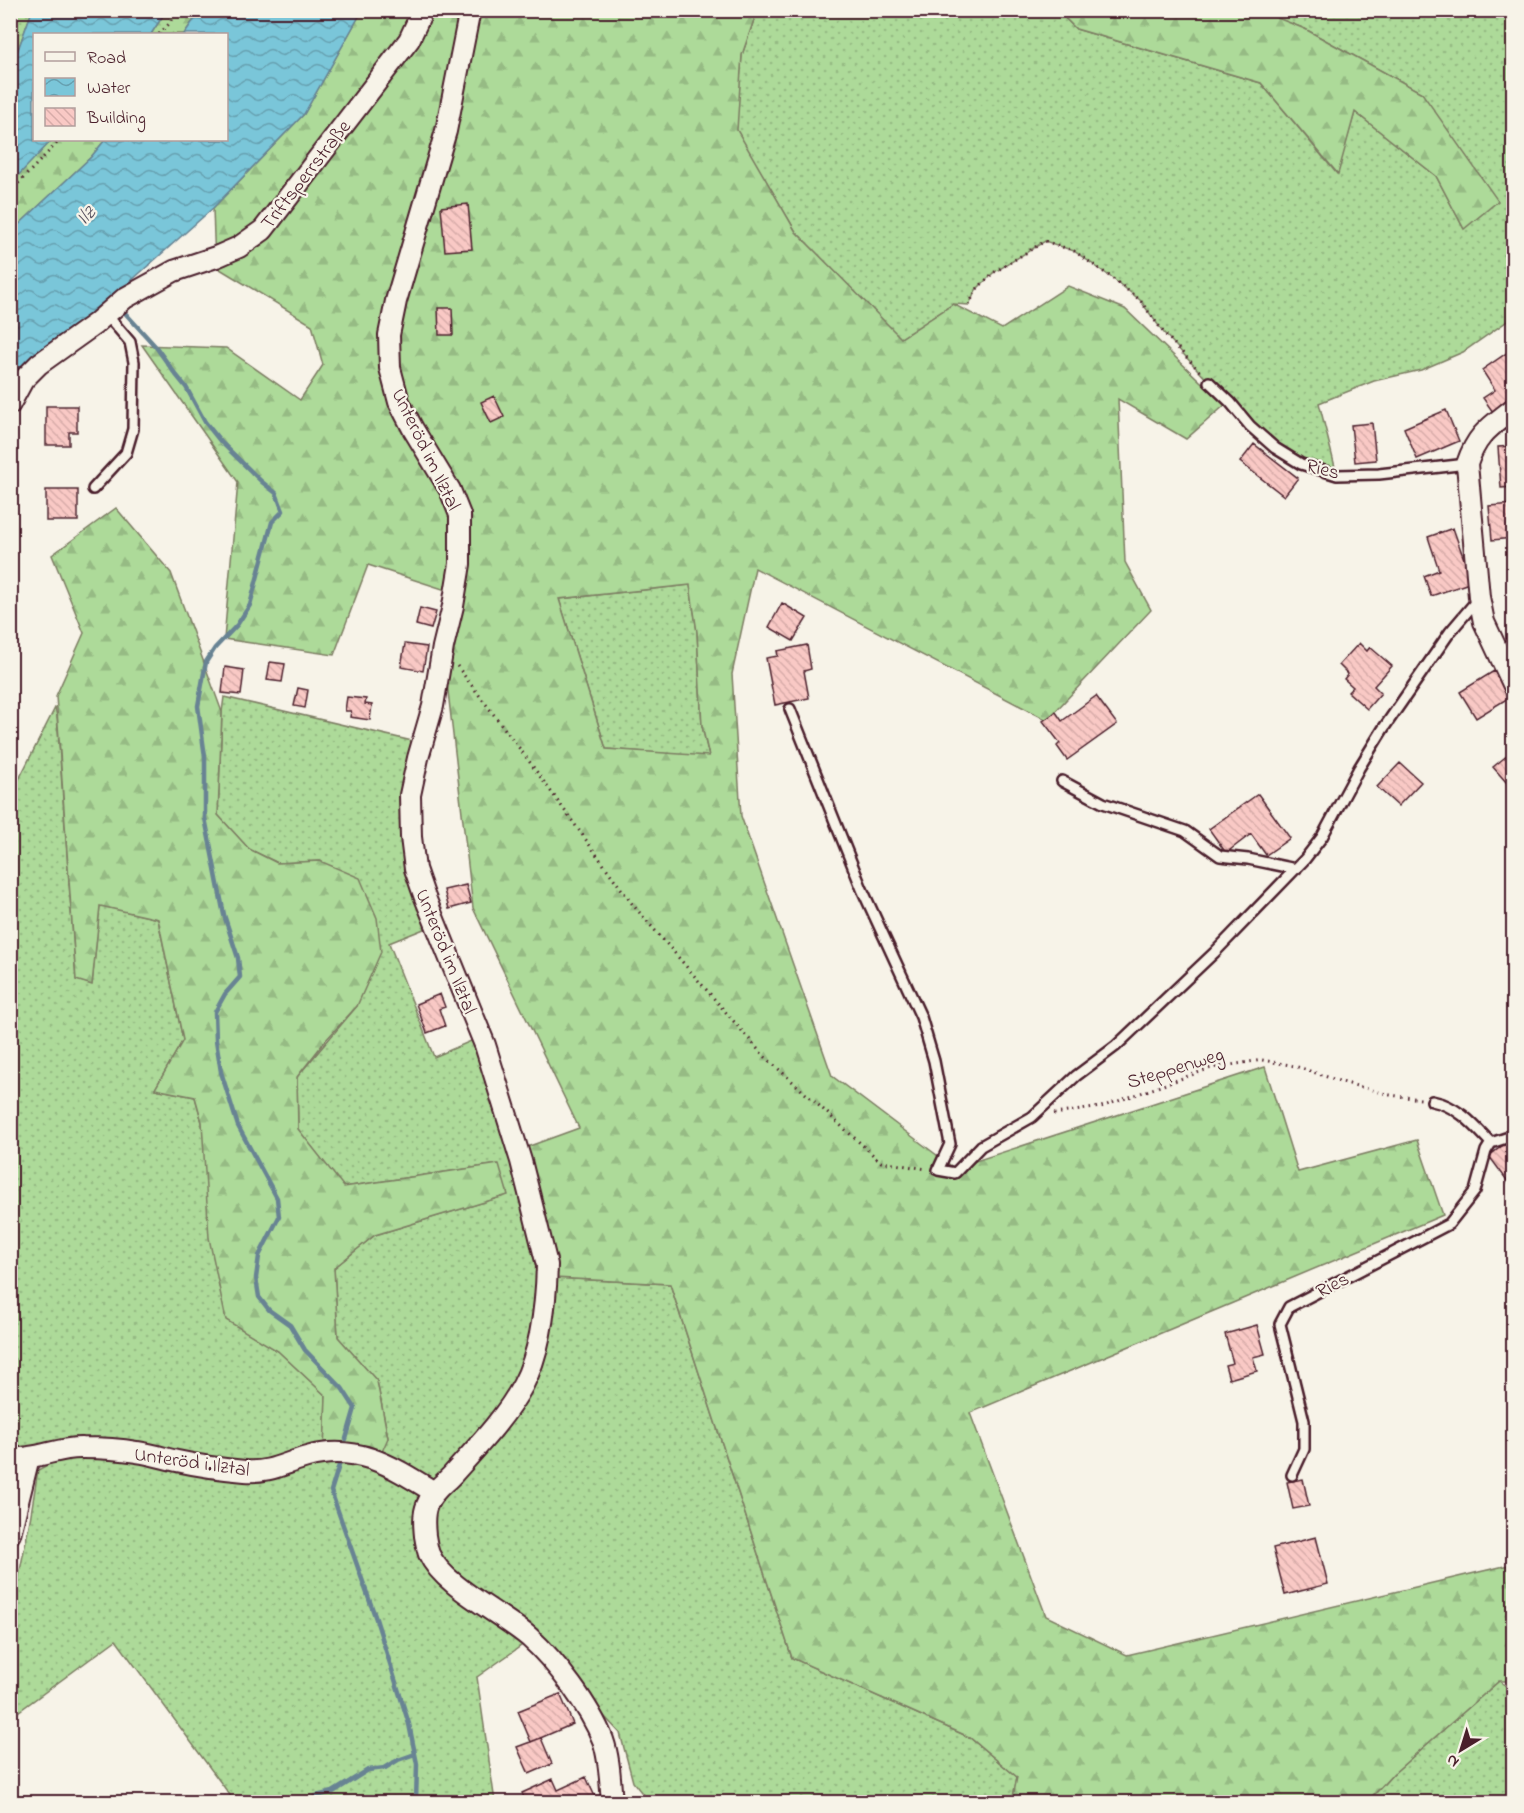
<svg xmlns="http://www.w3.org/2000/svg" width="1524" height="1813" viewBox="0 0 1524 1813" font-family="'Indie Flower',sans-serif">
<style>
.grass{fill:url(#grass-dots);stroke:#7c7c62;stroke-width:1.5}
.forest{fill:url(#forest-firs);stroke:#7c7c62;stroke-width:1.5;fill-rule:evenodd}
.water{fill:url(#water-waves);stroke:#678393;stroke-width:1.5}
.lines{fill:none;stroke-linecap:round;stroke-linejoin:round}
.stream{stroke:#678393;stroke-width:4.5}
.building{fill:url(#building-back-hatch);stroke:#4a1f2b;stroke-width:1.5}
.service-casing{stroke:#4a1f2b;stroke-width:14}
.minor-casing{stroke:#4a1f2b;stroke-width:24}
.path{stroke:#4a1f2b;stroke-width:3;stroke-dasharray:1.5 4.5;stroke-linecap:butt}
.service{stroke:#f7f3e8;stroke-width:9}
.minor{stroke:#f7f3e8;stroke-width:20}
.labels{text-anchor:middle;stroke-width:4.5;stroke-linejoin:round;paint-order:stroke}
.street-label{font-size:20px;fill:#4a1f2b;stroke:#f7f3e8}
.water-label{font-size:21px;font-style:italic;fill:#58515f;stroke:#f7f3e8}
</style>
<defs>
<pattern id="grass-dots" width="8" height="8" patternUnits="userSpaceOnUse" patternTransform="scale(1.5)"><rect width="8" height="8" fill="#adda99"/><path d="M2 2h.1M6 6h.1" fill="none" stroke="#96bb84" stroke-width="1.8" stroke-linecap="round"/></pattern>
<pattern id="forest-firs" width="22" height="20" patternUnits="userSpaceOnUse" patternTransform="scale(1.5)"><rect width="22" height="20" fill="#adda99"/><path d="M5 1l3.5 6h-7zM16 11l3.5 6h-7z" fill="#96bb84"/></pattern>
<pattern id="water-waves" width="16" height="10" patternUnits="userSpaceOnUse" patternTransform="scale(1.5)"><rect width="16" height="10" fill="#7ac6d9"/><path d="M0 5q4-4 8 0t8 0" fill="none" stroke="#66a0b0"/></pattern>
<pattern id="building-back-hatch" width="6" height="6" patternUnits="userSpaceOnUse" patternTransform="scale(1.5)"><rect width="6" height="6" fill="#f9c9c5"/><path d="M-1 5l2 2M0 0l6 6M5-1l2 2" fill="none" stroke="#d7aca9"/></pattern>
</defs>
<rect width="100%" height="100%" fill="#f7f3e8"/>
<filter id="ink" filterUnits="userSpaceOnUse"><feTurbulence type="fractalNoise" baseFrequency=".0167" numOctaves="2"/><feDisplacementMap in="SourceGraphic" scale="12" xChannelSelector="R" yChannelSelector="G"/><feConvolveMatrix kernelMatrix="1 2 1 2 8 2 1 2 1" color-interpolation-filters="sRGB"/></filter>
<g filter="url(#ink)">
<!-- grass -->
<path class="grass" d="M11 11H32L11 69Z
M757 11H1058L1076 29 1261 83 1337 174 1355 112 1436 176 1464 229 1422 93 1305 29 1260 11H1513V317L1463 352 1421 370 1374 381 1319 403 1337 475 1301 464 1275 448 1209 382 1164 333 1140 300 1108 275 1074 251 1045 241 993 273 976 290 969 305 953 304 901 339 796 232 736 130 742 55Z
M690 585 697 632 702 726 709 757 606 749 559 599Z
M224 697 412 741 418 758 410 795 434 925 389 943 434 1057 478 1038 554 1278 670 1284 792 1658 969 1737 1017 1777 1012 1802H649L633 1782 620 1733 531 1639 477 1677 495 1802H235L116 1640 11 1717V1616L30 1520 38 1470 77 1449 11 1458V795L55 708 57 716 76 980 92 984 100 905 158 919 183 1040 155 1089 195 1097 202 1122 226 1319 278 1351 326 1396 324 1453 388 1438 377 1381 338 1337 334 1268 375 1235 507 1195 498 1164 343 1187 298 1129 297 1077 357 1006 320 861 278 863 249 849 218 815 222 712Z
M1499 1681 1513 1691V1802H1368L1393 1774Z"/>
<!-- forest -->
<path class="forest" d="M166 11H200L184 34H151Z
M362 11H757L742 55 737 130 796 232 901 338 953 304 1002 329 1068 286 1125 309 1225 405 1186 439 1118 399 1125 562 1151 610 1047 720 755 568 732 674 741 816 832 1076 954 1168 1265 1067 1298 1172 1417 1140 1443 1215 970 1413 1046 1616 1127 1655 1513 1564V1681H1499L1393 1774 1367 1802H1012L1017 1777 969 1737 792 1658 670 1284 554 1278 524 1148 579 1128 473 908 443 648 446 590 368 565 334 655 224 639 238 482 142 345 226 348 300 400 323 365 312 325 215 266 213 208 304 114ZM690 585 697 632 702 726 709 756 606 749 559 599Z
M1058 11H1260L1305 29 1422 93 1498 201 1464 229 1436 176 1355 112 1338 174 1261 83 1076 29Z
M52 140H105L91 157 11 232 10 183Z
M116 508 171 573 222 712 218 815 249 849 277 863 320 861 360 878 377 918 381 952 357 1006 326 1040 297 1077 298 1129 344 1187 499 1164 508 1195 375 1235 334 1268 338 1337 377 1381 388 1438 378 1461 324 1453 326 1396 278 1351 226 1320 209 1238 202 1122 195 1097 155 1089 183 1040 158 919 100 906 92 985 76 980 56 696 84 633 52 555Z"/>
<!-- water -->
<path class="water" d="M32 11H166L151 34H34V140H52L11 183V69Z
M200 11H362L304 114 213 208 104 305 11 383V232L91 157 105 140H226V34H184Z"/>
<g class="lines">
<!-- stream -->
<path class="stream" d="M126 314 156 347 173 371 186 387 205 422 221 442 262 482 276 493 283 511 272 522 250 605 237 625 215 648 206 662 198 706 205 757V818L224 915 238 958 240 977 225 994 215 1012 216 1040 221 1072 238 1126 277 1198 279 1217 259 1256 256 1278 259 1297 269 1310 290 1325 305 1350 342 1388 355 1408 346 1439
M340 1462 331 1491 376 1619 409 1724 417 1764 416 1802
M307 1802 316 1796 333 1792 368 1770 385 1768 398 1760 415 1754"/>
</g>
<!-- building -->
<path class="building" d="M468 204 472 249 445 251 441 207Z
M438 308H452L453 335H439Z
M1514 348V398L1493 412 1483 398 1495 390 1482 370Z
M494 396 504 417 491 423 481 402Z
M46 406H77V432H69V445H46Z
M1446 410 1459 441 1417 459 1404 428Z
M1372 423 1376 460 1355 462 1351 425Z
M1254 444 1298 478 1284 496 1240 462Z
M1514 446V487L1501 488 1498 447Z
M46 490H78V521H46Z
M1514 504V538L1492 540 1489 506Z
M1453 528 1472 582 1431 596 1424 576 1439 570 1428 537Z
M782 603 807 618 793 641 769 627Z
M420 608 436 612 431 629 416 625Z
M1359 643 1367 651 1370 647 1392 666 1374 686 1381 693 1367 709 1348 692 1353 687 1344 679 1348 674 1339 665Z
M405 644 427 647 423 671 401 667Z
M807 645 811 669 804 671 809 698 775 705 766 658 778 656 777 651Z
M270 662 285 664 282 682 267 680Z
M225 667 244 670 241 695 222 693Z
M1494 671 1510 697 1476 718 1460 692Z
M298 688 308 690 305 708 294 706Z
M1096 696 1117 724 1067 760 1057 746 1060 743 1043 721 1056 712 1062 721Z
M347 697 366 699 365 704 372 705 370 720 350 717 351 711H345Z
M1514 750V791L1493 767Z
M1400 763 1421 782 1398 806 1377 787Z
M1258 794 1290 838 1266 855 1251 834 1226 853 1209 829Z
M466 885 471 903 449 909 444 890Z
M440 994 445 1007 439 1009 445 1026 427 1033 416 1004Z
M1506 1143 1514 1153V1180L1509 1183 1489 1156Z
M1257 1325 1265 1354 1253 1357 1257 1371 1229 1379 1225 1365 1233 1363 1225 1334Z
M1303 1479 1309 1506 1293 1509 1287 1482Z
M1316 1537 1328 1584 1285 1595 1273 1548Z
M560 1694 573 1724 531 1742 518 1711Z
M541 1738 552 1764 529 1774 517 1747Z
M586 1777 597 1801 593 1802H526L522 1793 553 1779 558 1790Z"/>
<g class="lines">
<defs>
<path id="service" d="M1209 382 1230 402 1250 426 1275 448 1301 464 1337 475 1379 474 1467 464
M93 489 126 453 133 429 134 362 130 342 106 314
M790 709 862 889 921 1017 934 1061 950 1144 938 1170 955 1173 981 1146 1032 1117 1076 1076 1116 1046 1214 953 1305 859 1322 837 1359 768 1383 729 1450 632 1478 599
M1062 781 1103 803 1185 831 1220 856 1248 859 1296 869
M1432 1101C1458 1106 1474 1125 1491 1143
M1292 1475 1304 1449V1421L1280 1324 1289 1307 1449 1224 1475 1191 1486 1151 1491 1143 1509 1137 1514 1139"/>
<path id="minor" d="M470 10 446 131 396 301 389 335 390 368 399 402 413 429 450 490 460 515V564L453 606 443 647 433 706 418 758 410 795 411 837 415 869 424 895 485 1045 521 1161 547 1265C546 1303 541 1351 523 1385 506 1417 477 1447 453 1474 444 1484 432 1491 427 1505 423 1514 424 1526 425 1536 426 1541 427 1549 429 1554 443 1586 501 1613 529 1637 556 1661 590 1707 603 1740 610 1760 610 1782 612 1802
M10 404 23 380 39 364 95 324 125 298 174 271 216 257 239 247 263 230 409 40 423 10
M1514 408C1490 427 1477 434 1467 464L1479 597 1484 622 1514 686
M10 1458C17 1458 23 1458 29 1457 47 1455 64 1447 83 1448 101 1448 119 1449 137 1452 151 1454 164 1458 177 1461 200 1466 222 1469 245 1471 270 1473 285 1463 307 1457 357 1443 392 1466 434 1492
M10 1534 29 1457"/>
</defs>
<!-- service casing -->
<use href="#service" class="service-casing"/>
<!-- minor casing -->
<use href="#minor" class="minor-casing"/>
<!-- path -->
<path class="path" d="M159 34 170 23 175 10
M10 192 60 140
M969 305 976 290 993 273 1045 241 1074 251 1108 275 1140 300 1164 333 1202 374
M457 666 526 757 633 905 762 1054 881 1162 927 1169
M1054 1114 1101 1107 1211 1068 1262 1060 1295 1066 1342 1082 1390 1095 1421 1099"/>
<!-- service -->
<use href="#service" class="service"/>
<!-- minor -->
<use href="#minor" class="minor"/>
</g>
</g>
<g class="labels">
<!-- street labels -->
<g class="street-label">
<text transform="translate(305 174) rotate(-52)" y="7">Triftsperrstraße</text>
<text transform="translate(427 449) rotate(64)" y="7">Unteröd im Ilztal</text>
<text transform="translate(1323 468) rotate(14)" y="7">Ries</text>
<text transform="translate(447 951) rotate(68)" y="7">Unteröd im Ilztal</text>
<text transform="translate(1175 1067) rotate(-17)" y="7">Steppenweg</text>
<text transform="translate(1332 1284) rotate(-27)" y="7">Ries</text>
<text transform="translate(192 1461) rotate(8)" y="7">Unteröd i.Ilztal</text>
</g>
<!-- water labels -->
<g class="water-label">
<text transform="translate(85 215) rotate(-46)" y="7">Ilz</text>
</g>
</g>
<!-- margin -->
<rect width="1524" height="1813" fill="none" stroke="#f7f3e8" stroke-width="36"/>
<rect x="18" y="18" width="1488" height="1777" fill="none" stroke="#4a1f2b" stroke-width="2" filter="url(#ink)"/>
<!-- legend -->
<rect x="33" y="33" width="195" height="108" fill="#f7f3e8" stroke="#b29e9c" stroke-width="1.5"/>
<rect x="45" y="52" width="30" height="9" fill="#f7f3e8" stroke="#b29e9c" stroke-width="1.5"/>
<text x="87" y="63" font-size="18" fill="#4a1f2b">Road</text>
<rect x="45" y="78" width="30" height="18" fill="url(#water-waves)" stroke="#b29e9c" stroke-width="1.5"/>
<text x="87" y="93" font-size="18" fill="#4a1f2b">Water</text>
<rect x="45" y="108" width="30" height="18" fill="url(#building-back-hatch)" stroke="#b29e9c" stroke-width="1.5"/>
<text x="87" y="123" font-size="18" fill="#4a1f2b">Building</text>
<!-- north arrow -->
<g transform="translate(1461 1750) rotate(218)" stroke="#f7f3e8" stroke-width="4.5" paint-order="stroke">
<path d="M0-4.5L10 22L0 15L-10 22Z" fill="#4a1f2b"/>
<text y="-9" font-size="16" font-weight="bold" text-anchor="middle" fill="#4a1f2b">N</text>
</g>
</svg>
